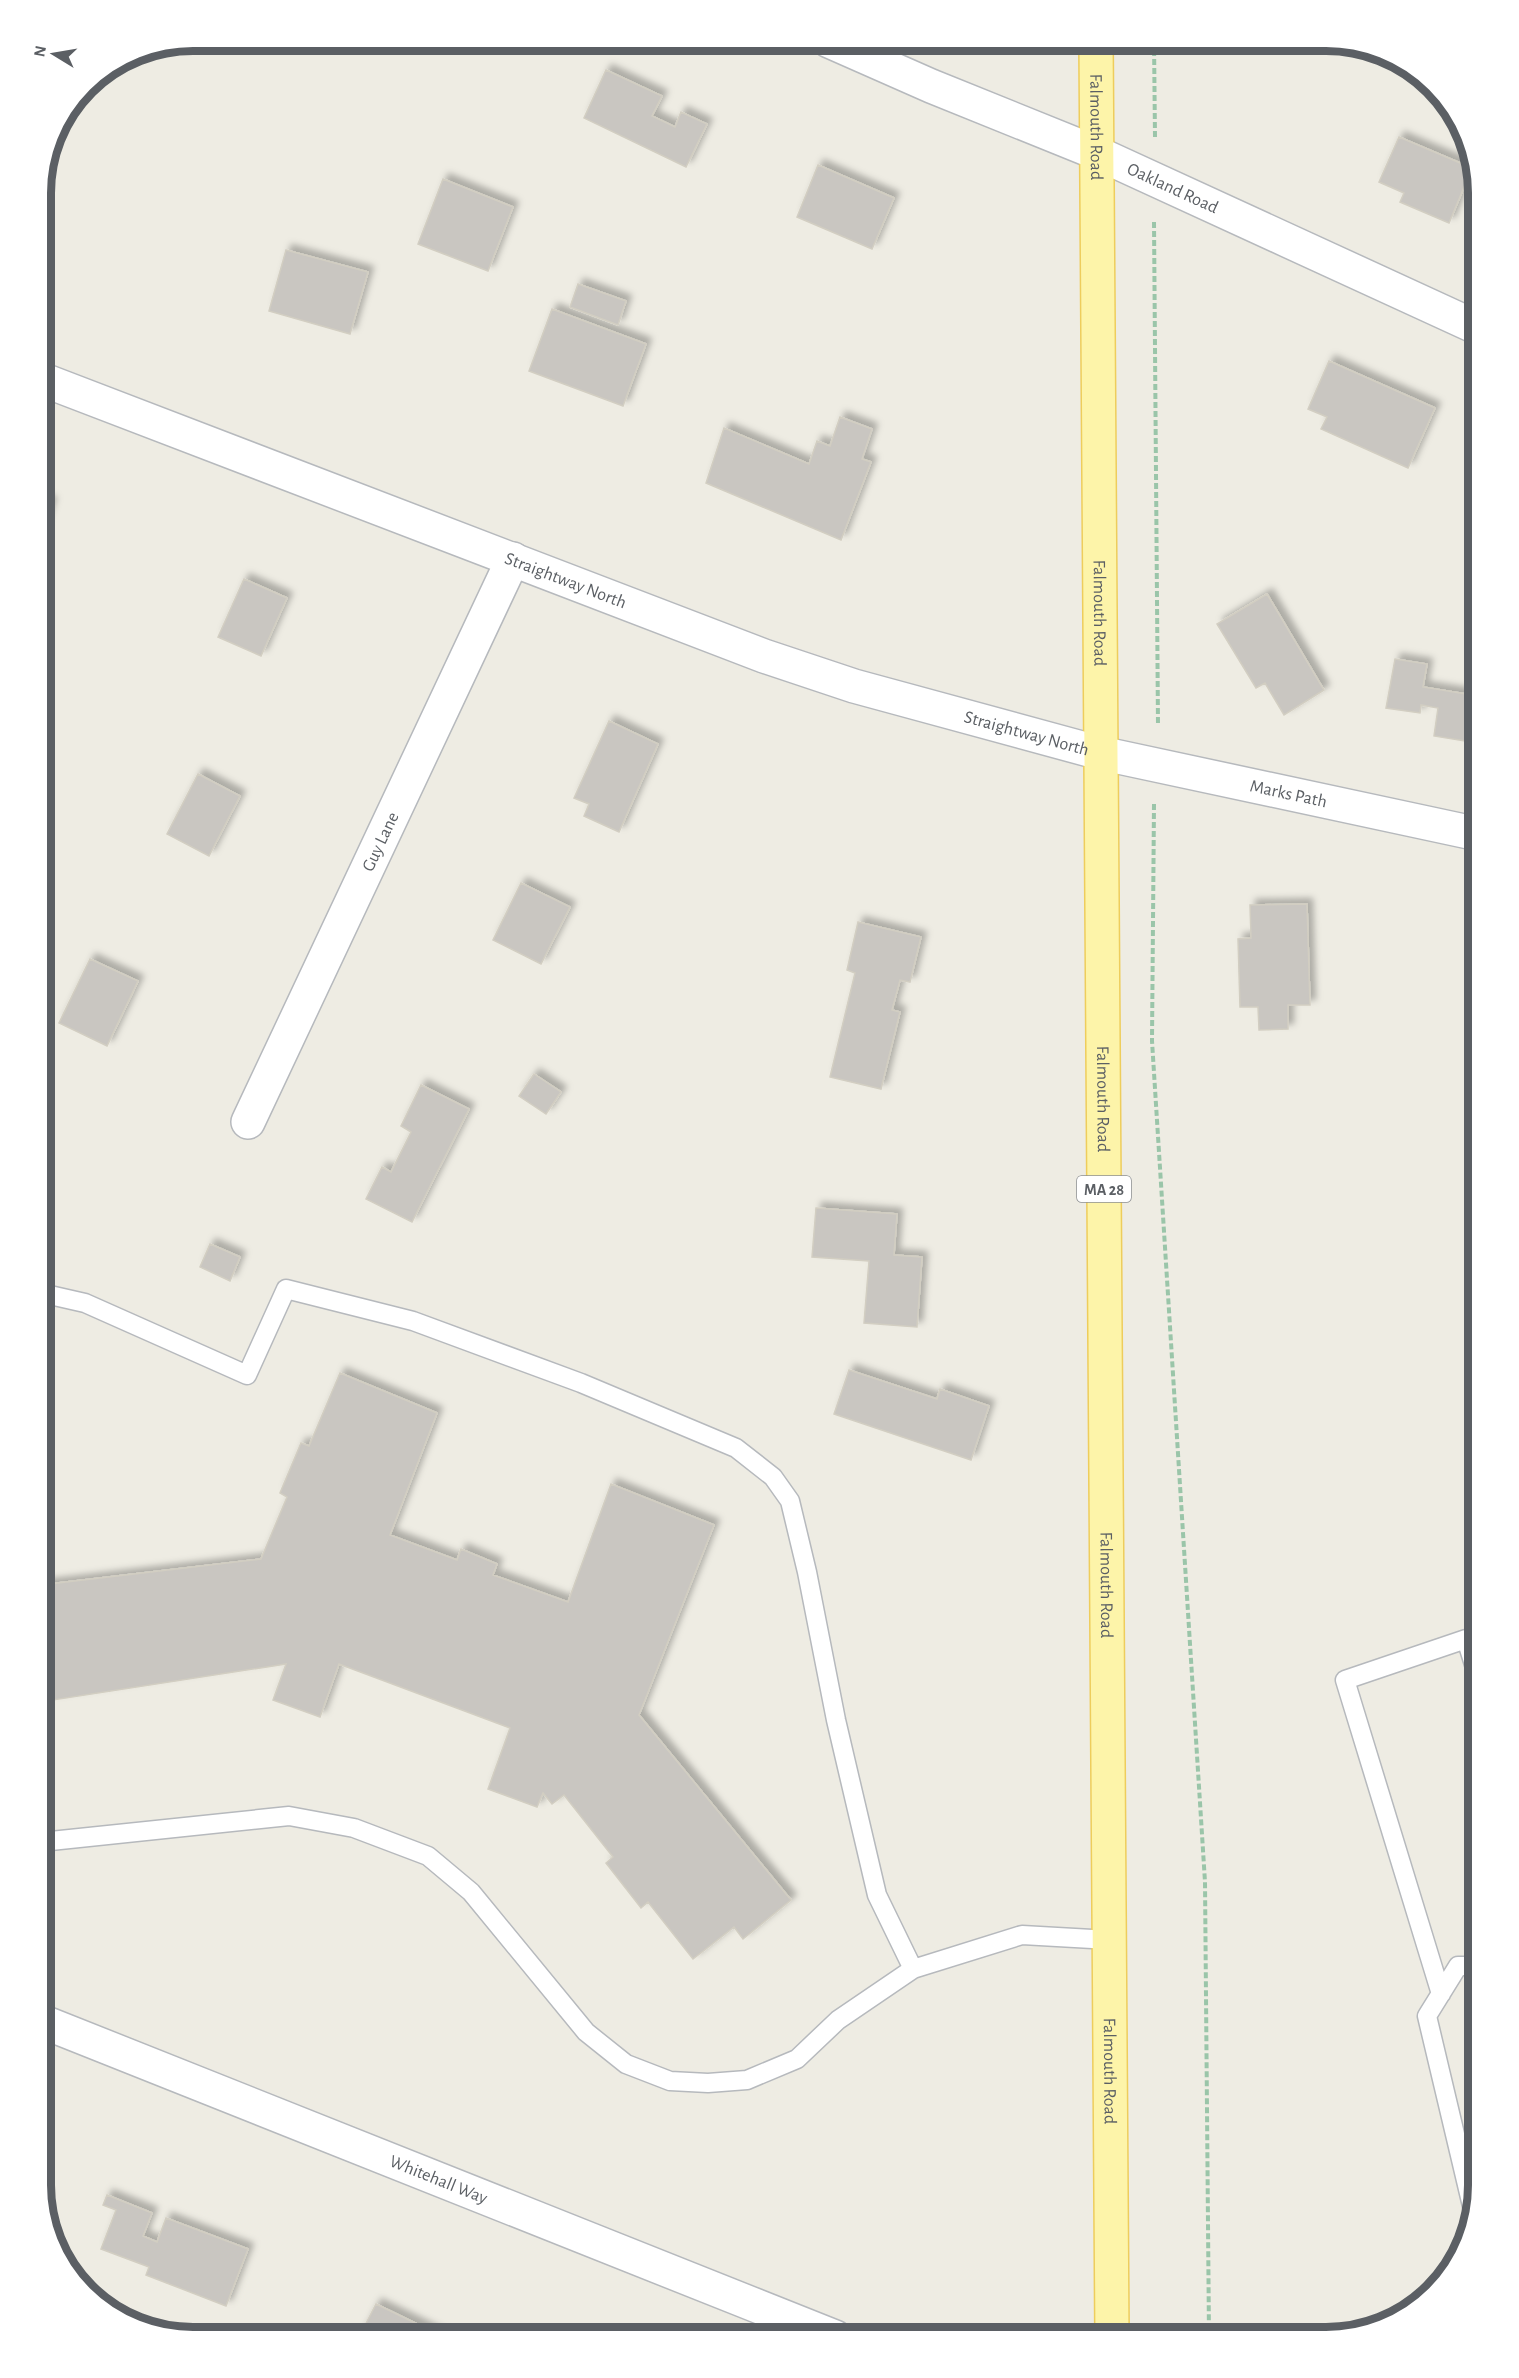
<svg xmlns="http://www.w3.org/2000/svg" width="1519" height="2378" viewBox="0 0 1519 2378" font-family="'Alegreya Sans',sans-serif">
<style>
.building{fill:#c9c6c1;stroke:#d2cec2;stroke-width:1.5;filter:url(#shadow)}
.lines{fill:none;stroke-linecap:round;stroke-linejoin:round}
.lane-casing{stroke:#b6b9bd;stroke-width:21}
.street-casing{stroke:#b6b9bd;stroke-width:36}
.primary-casing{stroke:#eecd5c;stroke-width:36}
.path{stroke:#9ac5a9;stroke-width:4;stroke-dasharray:6 3;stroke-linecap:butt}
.lane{stroke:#fff;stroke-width:18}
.street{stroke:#fff;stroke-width:33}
.primary{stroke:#fdf4a9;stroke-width:33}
.labels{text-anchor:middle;stroke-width:4.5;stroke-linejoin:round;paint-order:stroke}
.shield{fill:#fff;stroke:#8c8f92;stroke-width:1.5}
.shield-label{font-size:16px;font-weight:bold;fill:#5b5f64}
.street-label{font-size:18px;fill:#5b5f64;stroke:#fff}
.rim{fill:none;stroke:#5b5f64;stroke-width:8}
</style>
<defs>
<filter id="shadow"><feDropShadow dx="5.5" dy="-5.5" stdDeviation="3" flood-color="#0004"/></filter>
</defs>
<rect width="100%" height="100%" fill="#eeece3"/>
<!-- building -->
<path class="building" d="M606 70 662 96 652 116 675 127 681 112 707 124 686 167 584 118Z
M1399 137 1472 168 1449 223 1400 202 1404 193 1379 182Z
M818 165 894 198 872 249 797 217Z
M443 179 513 207 488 271 418 244Z
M286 250 368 272 350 334 269 311Z
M578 284 626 301 618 325 570 307Z
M552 309 646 344 623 406 529 371Z
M1329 361 1435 408 1408 468 1321 429 1327 417 1308 409Z
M840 417 872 429 862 459 871 462 841 540 706 483 724 428 809 464 817 441 830 446Z
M41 499 51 503 41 532Z
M244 579 287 598 261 656 218 637Z
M1267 594 1324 690 1284 715 1265 683 1256 688 1217 624Z
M1395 659 1427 664 1423 687 1478 696V743L1434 736 1438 708 1421 705 1420 713 1386 708Z
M609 721 658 744 619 832 584 816 589 804 574 798Z
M198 774 240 796 209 856 167 834Z
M521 883 570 907 541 964 493 940Z
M1307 904 1310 1005H1288V1029L1259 1030 1258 1007H1240L1238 939 1251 938 1250 905Z
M858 922 921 937 910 982 900 980 892 1010 900 1012 881 1089 830 1077 855 973 847 970Z
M90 959 138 981 107 1046 59 1023Z
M534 1074 561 1092 546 1114 519 1096Z
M421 1085 469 1109 412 1222 366 1199 382 1167 391 1172 411 1132 401 1126Z
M816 1208 897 1214 894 1255 922 1257 917 1327 864 1323 869 1261 812 1257Z
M210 1244 240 1257 230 1281 200 1267Z
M849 1370 937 1399 940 1389 989 1406 971 1460 834 1414Z
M340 1373 437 1413 390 1535 457 1560 461 1549 497 1564 493 1575 568 1602 611 1484 714 1525 639 1715 791 1900 743 1939 734 1927 693 1959 648 1902 641 1908 606 1863 613 1857 564 1795 552 1804 543 1793 537 1807 488 1789 510 1728 339 1664 320 1717 273 1700 286 1664 53 1700 44 1648 41 1649V1585L261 1559 287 1497 280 1493 301 1443 309 1446Z
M107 2195 152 2213 143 2236 157 2242 166 2218 248 2249 226 2306 146 2275 149 2267 101 2249 116 2210 103 2205Z
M376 2304 444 2337H359Z"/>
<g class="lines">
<defs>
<path id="lane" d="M41 1842 289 1816 354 1828 428 1856 471 1892 586 2032 626 2064 670 2081 708 2083 747 2080 797 2059 838 2020 913 1969 877 1895 836 1720 807 1572 790 1501 773 1477 736 1448 581 1383 413 1321 286 1289 247 1375 85 1303 41 1293
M913 1969 1022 1935 1110 1940
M1441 1994 1345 1680 1466 1639 1478 1677
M1472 2206 1427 2016 1458 1966H1478"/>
<g id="street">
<path id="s1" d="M829 41 931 86 1097 153 1478 328"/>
<path id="s2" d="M41 379 764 656 854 686 1100 753 1478 834"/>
<path id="s3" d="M248 1122 513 559"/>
<path id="s4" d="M41 2021 835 2337"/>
</g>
<g id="primary">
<path id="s5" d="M1096 41 1112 2337"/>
</g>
</defs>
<!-- lane casing -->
<use href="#lane" class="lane-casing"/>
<!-- street casing -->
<use href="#street" class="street-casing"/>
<!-- primary casing -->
<use href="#primary" class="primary-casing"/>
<!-- path -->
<path class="path" d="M1154 41 1155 137
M1154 222 1158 725
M1154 804 1152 1041 1205 1882 1209 2337"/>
<!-- lane -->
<use href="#lane" class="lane"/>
<!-- street -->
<use href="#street" class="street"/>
<!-- primary -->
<use href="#primary" class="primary"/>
</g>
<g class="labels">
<!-- shield labels -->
<rect class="shield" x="1077" y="1176" width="54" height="26" rx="4.5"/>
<g class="shield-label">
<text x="1104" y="1195">MA 28</text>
</g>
<!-- street labels -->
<g class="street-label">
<text dy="6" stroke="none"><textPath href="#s5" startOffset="86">Falmouth Road</textPath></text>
<text dy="6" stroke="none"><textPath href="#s1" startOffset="374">Oakland Road</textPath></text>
<text dy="6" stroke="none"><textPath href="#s2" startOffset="562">Straightway North</textPath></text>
<text dy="6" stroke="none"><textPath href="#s5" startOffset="572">Falmouth Road</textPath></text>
<text dy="6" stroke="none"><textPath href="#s2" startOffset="1048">Straightway North</textPath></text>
<text dy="6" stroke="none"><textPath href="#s2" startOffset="1317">Marks Path</textPath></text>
<text dy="6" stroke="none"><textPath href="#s3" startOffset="310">Guy Lane</textPath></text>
<text dy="6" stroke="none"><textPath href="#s5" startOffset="1058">Falmouth Road</textPath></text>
<text dy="6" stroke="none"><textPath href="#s5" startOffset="1544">Falmouth Road</textPath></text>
<text dy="6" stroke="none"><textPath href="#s5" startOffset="2030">Falmouth Road</textPath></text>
<text dy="6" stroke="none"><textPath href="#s4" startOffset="428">Whitehall Way</textPath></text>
</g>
</g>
<!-- crop -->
<path d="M0 0H1519V2378H0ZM193 51H1326A142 142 0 0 1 1468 193V2185A142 142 0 0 1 1326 2327H193A142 142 0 0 1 51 2185V193A142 142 0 0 1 193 51Z" fill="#fff" fill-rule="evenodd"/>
<path class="rim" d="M193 51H1326A142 142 0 0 1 1468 193V2185A142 142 0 0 1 1326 2327H193A142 142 0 0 1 51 2185V193A142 142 0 0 1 193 51Z"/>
<!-- north arrow -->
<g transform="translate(54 54) rotate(281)" stroke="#ffffff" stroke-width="4.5" paint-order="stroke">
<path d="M0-4.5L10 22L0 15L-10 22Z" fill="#5b5f64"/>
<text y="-9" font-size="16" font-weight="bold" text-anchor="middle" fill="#5b5f64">N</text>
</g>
</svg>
